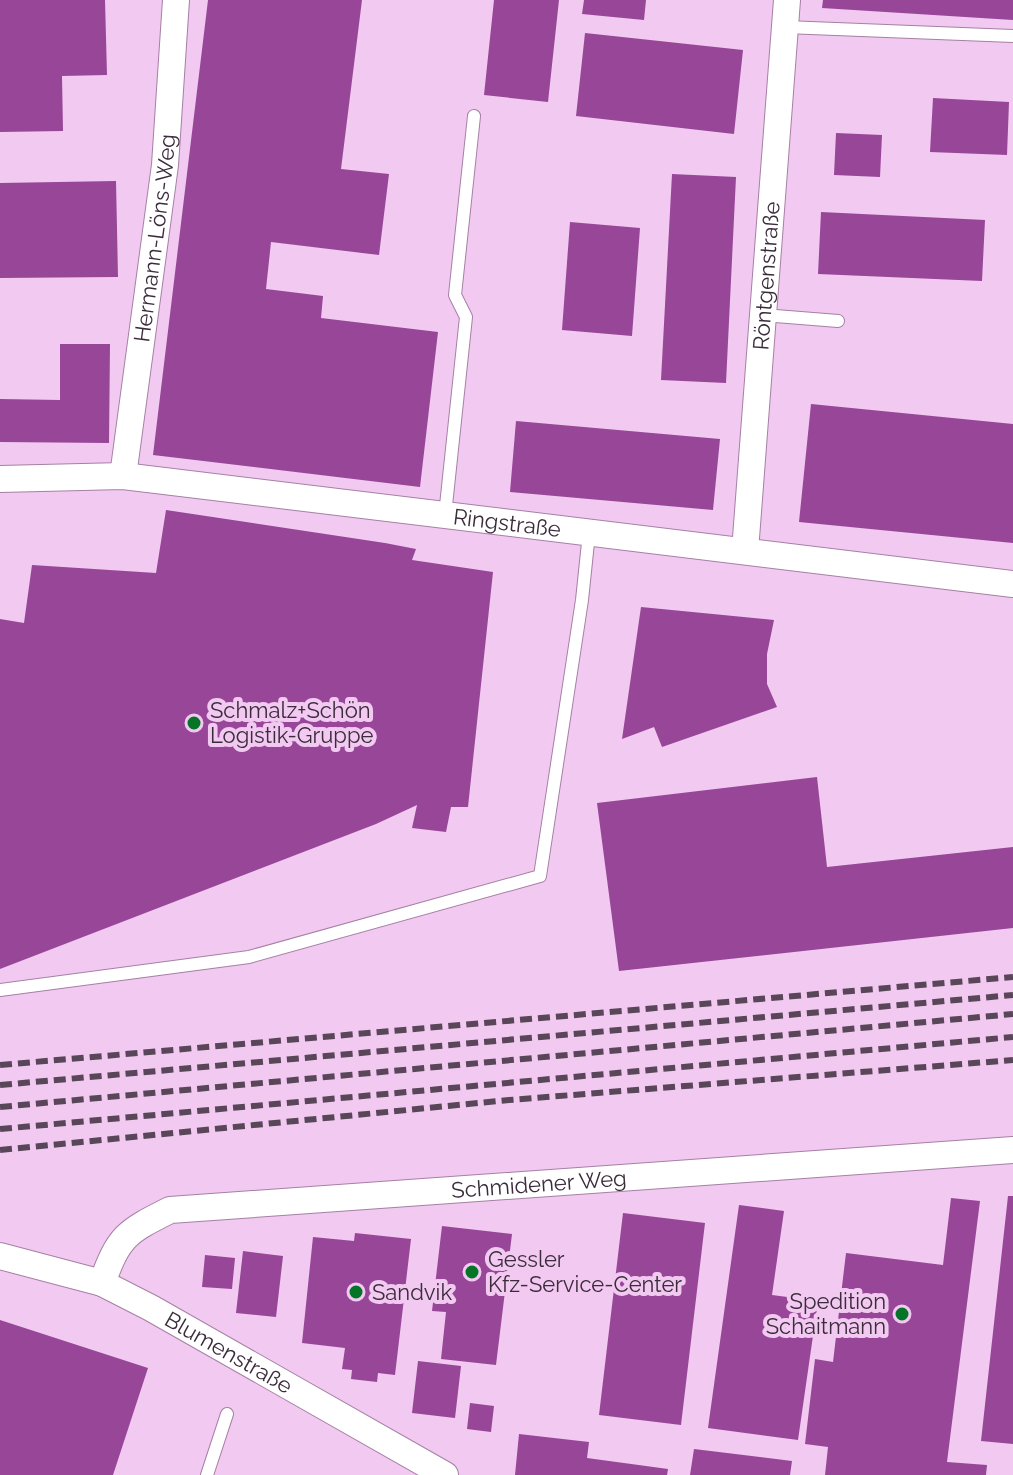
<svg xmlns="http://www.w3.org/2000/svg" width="1013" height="1475" viewBox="0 0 1013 1475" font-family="Raleway,sans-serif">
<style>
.building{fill:#974698}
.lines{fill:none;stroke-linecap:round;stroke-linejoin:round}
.lane-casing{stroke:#a580a4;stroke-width:14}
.street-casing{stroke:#a580a4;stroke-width:28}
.lane{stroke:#fff;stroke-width:12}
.street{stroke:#fff;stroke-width:26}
.rail{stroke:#594659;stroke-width:6;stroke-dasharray:12 6;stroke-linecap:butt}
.poi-dot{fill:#047427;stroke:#f2c9f1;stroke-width:3}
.labels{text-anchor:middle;stroke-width:8;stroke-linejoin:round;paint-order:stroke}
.street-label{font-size:22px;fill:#3b2c3b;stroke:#f2c9f1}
.poi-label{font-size:22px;fill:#3b2c3b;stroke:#f2c9f1;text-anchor:start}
</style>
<rect width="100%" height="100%" fill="#f2c9f1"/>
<!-- building -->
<path class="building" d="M0 0H105L107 75 62 76 63 131 0 132Z
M208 0H362L341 169 389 174 379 255 271 242 266 289 323 296 321 318 438 332 420 487 153 455Z
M494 0H559L548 102 484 95Z
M584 0H646L644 20 582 14Z
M823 0H1013V20L822 8Z
M585 33 743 50 734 134 576 116Z
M933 98 1009 102 1007 155 930 152Z
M836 133 882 135 880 177 834 175Z
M672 174 736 177 726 383 661 380Z
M116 181 118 277 0 278V183Z
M821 212 985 220 982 281 818 274Z
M570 222 640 228 632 336 562 330Z
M60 344H110L109 443 0 442V399L60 400Z
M811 404 1013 424V543L799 522Z
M516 421 720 439 713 510 510 492Z
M166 510 385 543 416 549 412 560 493 572 468 807H451L446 832 412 828 417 805 376 824 0 969V619L24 623 32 565 156 573Z
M641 607 774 620 767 654V684L777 707 662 747 654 727 622 739Z
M817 777 827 867 1013 847V928L619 971 597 803Z
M1008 1196H1013V1444L981 1441Z
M951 1198 980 1201 947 1462 987 1465 986 1475H825L828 1447 805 1444 815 1359 833 1362 846 1253 943 1265Z
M739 1205 784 1211 772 1295 818 1301 798 1440 708 1428Z
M623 1213 705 1223 681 1425 599 1415Z
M442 1226 512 1234 496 1365 441 1359 446 1312 432 1311Z
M355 1233 411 1239 395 1375 378 1373 377 1382 351 1379 352 1370 342 1369 345 1348 302 1343 313 1237 354 1241Z
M243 1251 283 1256 276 1317 236 1313Z
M205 1255 235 1258 232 1289 202 1287Z
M0 1320 148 1368 113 1475H0Z
M418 1361 461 1366 455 1418 412 1413Z
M470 1403 494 1406 491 1432 467 1429Z
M519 1434 589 1442 587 1458 668 1469 667 1475H515Z
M694 1449 792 1461 790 1475H690Z"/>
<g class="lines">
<defs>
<path id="lane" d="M785 27 1013 36
M763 315 838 321
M445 515 466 317 455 295 474 116
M0 990 249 957 540 876 582 600 589 533
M207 1475 227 1414"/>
<g id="street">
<path id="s1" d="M123 476 165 165 176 0"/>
<path id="s2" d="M0 479 123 476 1013 584"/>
<path id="s3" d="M745 551 787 0"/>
<path id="s4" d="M0 1256 102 1283 151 1308 445 1475"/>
<path id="s5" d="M102 1283C119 1236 126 1232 170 1210L1013 1150"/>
</g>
</defs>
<!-- lane casing -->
<use href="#lane" class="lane-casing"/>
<!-- street casing -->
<use href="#street" class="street-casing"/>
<!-- lane -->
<use href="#lane" class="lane"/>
<!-- street -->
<use href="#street" class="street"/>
<!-- rail -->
<path class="rail" d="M0 1065 1013 977
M0 1085 1013 995
M0 1107 1013 1014
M0 1129 1013 1037
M0 1150 509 1100 1013 1060"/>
</g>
<!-- markers -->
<g class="poi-dot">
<circle cx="194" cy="723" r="8"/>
<circle cx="472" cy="1272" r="8"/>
<circle cx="356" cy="1292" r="8"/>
<circle cx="902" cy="1314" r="8"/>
</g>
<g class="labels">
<!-- street labels -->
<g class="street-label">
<text dy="8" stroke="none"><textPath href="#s1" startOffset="240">Hermann-Löns-Weg</textPath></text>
<text dy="8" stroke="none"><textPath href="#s3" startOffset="276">Röntgenstraße</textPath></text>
<text dy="8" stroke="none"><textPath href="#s2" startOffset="510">Ringstraße</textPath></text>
<text dy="8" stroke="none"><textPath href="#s5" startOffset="474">Schmidener Weg</textPath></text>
<text dy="8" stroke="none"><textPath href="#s4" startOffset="250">Blumenstraße</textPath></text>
</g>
<!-- poi labels -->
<g class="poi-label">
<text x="210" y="718">Schmalz+Schön<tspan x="210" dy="25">Logistik-Gruppe</tspan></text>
<text x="488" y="1267">Gessler<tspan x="488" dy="25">Kfz-Service-Center</tspan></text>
<text x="372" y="1300">Sandvik</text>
<text x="886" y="1309" text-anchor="end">Spedition<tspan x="886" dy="25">Schaitmann</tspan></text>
</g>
</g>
</svg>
